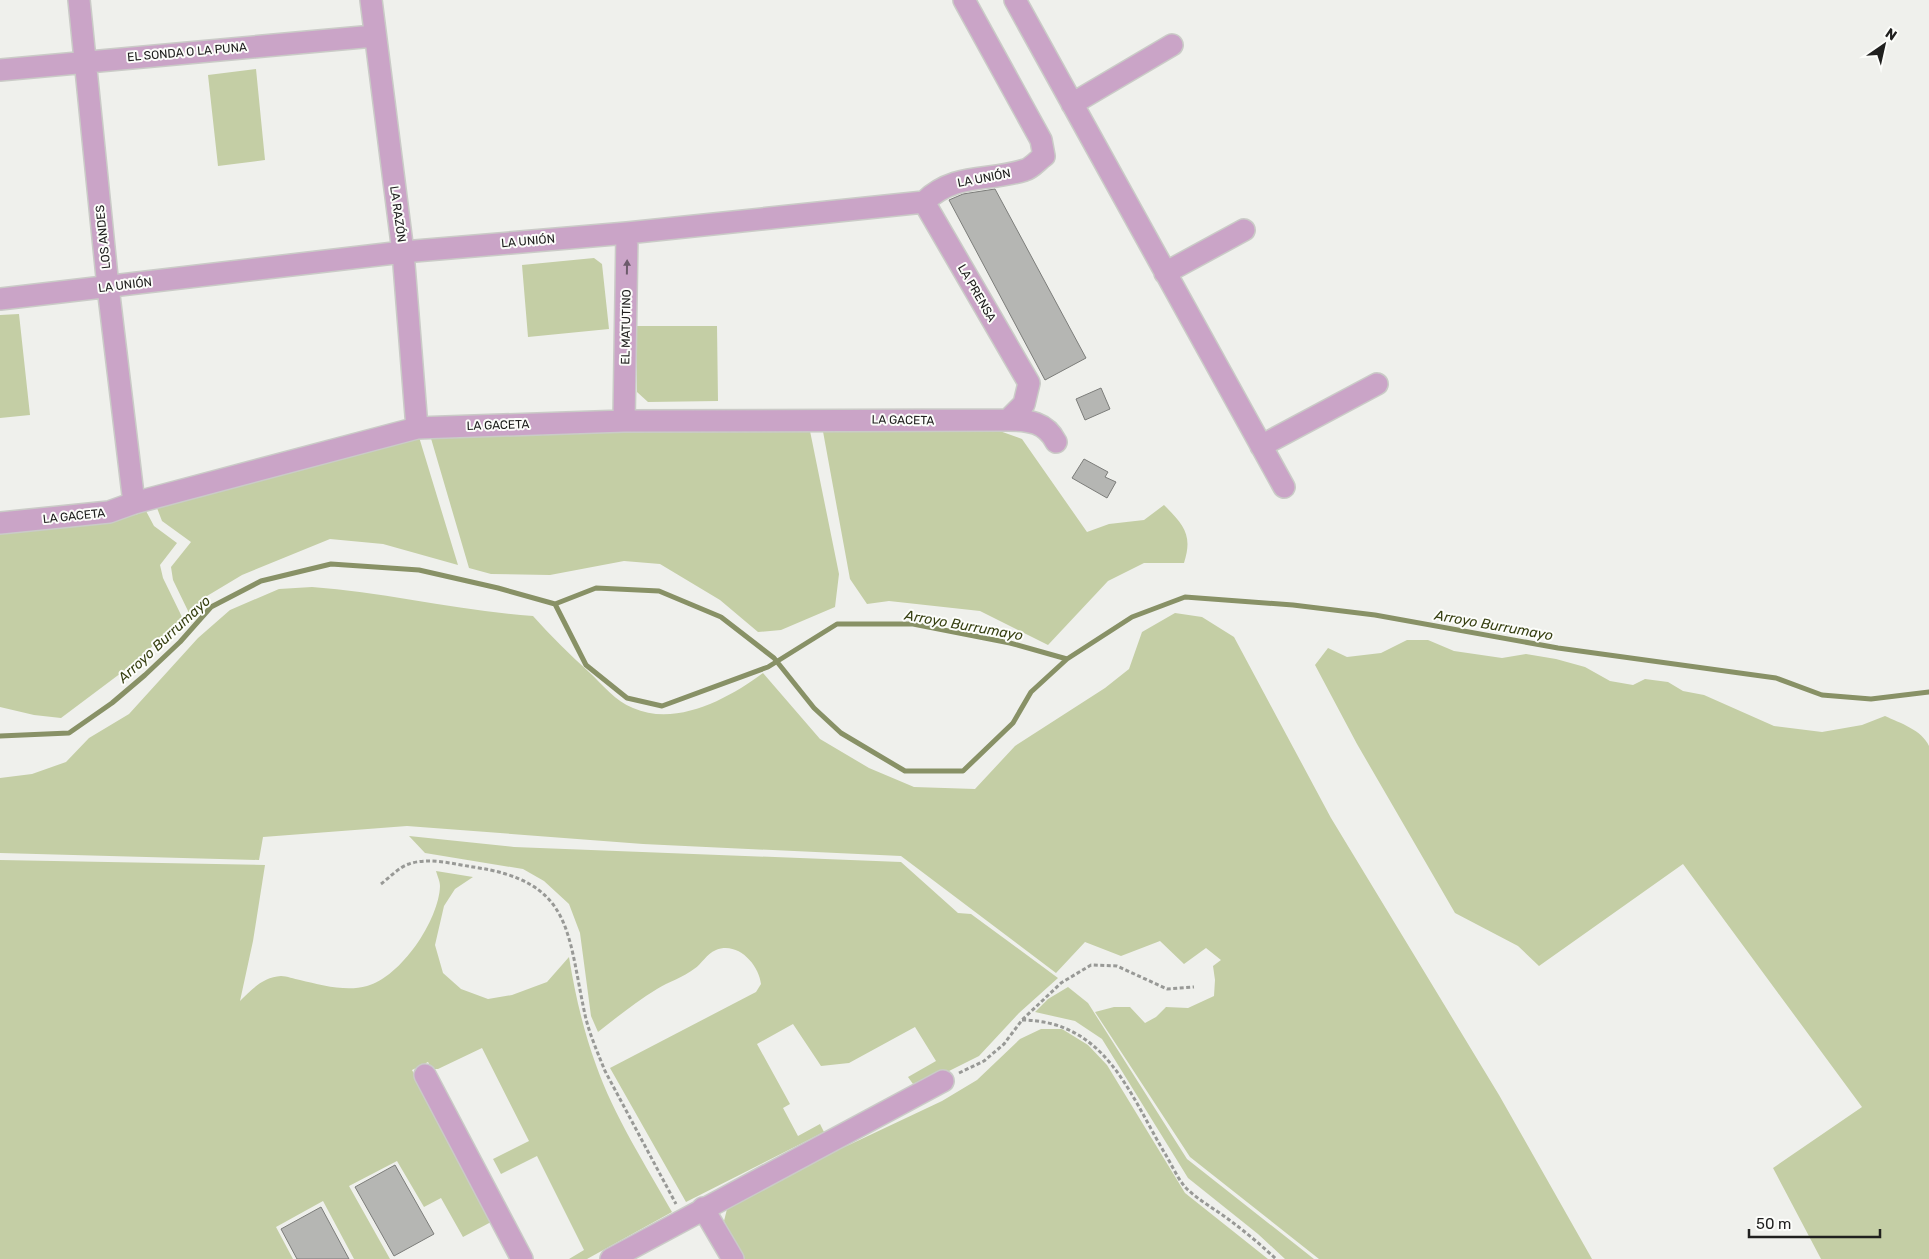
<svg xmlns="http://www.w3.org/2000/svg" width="1929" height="1259" viewBox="0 0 1929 1259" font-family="Rubik,sans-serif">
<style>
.green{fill:#c4cea5}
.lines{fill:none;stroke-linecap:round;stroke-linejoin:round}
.stream{stroke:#889166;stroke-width:5}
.building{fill:#b5b6b3;stroke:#7c7d7a}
.street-casing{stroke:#cacbc7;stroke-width:24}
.path{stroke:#989996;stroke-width:3;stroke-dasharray:4 2.5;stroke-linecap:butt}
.street{stroke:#caa4c7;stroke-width:21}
.oneway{fill:#6c5b6b}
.labels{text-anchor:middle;stroke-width:4;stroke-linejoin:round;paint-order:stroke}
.street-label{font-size:12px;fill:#20201f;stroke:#fcfdfa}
.water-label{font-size:14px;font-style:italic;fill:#363f11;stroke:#fcfdfa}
</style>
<rect width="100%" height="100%" fill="#eff0ec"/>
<!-- green -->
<path class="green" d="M256 69 265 160 218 166 208 75Z
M594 258 602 264 609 329 528 337 522 265Z
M19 314 30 415 0 418V315Z
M637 326H717L718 401 648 402 637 392Z
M809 426 839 574 835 607 781 630 758 632 720 600 660 564 624 561 550 575 491 574 469 568 430 435Z
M822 426 994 429 1022 439 1087 532 1109 524 1144 520 1164 505C1184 525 1193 535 1184 563H1144L1108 581 1048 645 980 611 889 601 867 604 850 579Z
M419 437 458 565 383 544 330 539 242 575 207 596 189 613 173 580 171 567 191 542 162 521 157 508 251 479Z
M146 511 154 526 177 543 160 565 163 578 183 619 129 667 61 718 34 715 0 707V533L135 515Z
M312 587C386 592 458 611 533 616 551 636 569 654 589 672 603 685 615 701 633 708 676 727 728 699 763 673L820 739 869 768 914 787 975 789 1015 746 1105 688 1129 669 1142 632 1175 613 1202 617 1234 637 1331 818 1499 1095 1592 1259H1319L1190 1157 1095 1012 1114 1007H1130L1145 1023 1156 1017 1166 1007 1188 1008 1214 996 1215 980 1213 966 1221 960 1206 948 1184 964 1160 941 1121 956 1085 942 1056 973 901 856 643 844 407 826 263 837 259 860 0 853V778L32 774 66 762 89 738 129 714 198 638 230 610 279 589Z
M1407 640H1428L1454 651 1502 658 1526 654 1556 659 1585 667 1610 681 1633 685 1645 679 1668 682 1683 691 1704 695 1774 726 1822 732 1862 725 1885 716C1900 723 1922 730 1929 746V1259H1821L1773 1168 1862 1107 1683 864 1539 966 1518 946 1455 913 1357 744 1315 665 1328 648 1347 657 1381 653Z
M409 836 514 847 901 862 958 913 971 914 1058 978 1019 1013 979 1056 939 1076 936 1073 913 1084 908 1077 936 1061 915 1027 849 1063 821 1066 793 1024 757 1044 790 1104 783 1108 798 1136 820 1124 824 1132 686 1202 610 1068 756 992 761 984C759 965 738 941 716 950 706 954 702 964 694 969 684 977 668 982 657 989 636 1002 617 1017 598 1032L591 1016 580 933 569 904 544 881 523 869 425 853Z
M0 860 265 865 253 941 240 1001C251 990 263 977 281 976 287 976 294 979 300 980 321 985 346 992 367 986 401 977 439 920 440 886 440 881 437 875 436 871L473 877 455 889 444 906 435 945 443 973 461 989 488 999 512 995 547 982 569 957C575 994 583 1029 596 1065 614 1116 645 1164 672 1212L587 1259H569L584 1250 537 1156 501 1174 493 1159 529 1141 482 1048 438 1069H432L428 1062 412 1070 491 1222 463 1237 441 1198 424 1207 397 1161 349 1186 390 1259H354L323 1201 276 1227 293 1259H0Z
M1068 987 1088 1003 1187 1159 1314 1259H1285L1258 1234 1188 1178 1102 1039 1075 1021 1035 1012 1048 999Z
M1041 1029H1062L1088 1045 1107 1065 1185 1193 1268 1259H744L724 1221 727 1209 745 1194 942 1101 977 1080 1020 1039Z"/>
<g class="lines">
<!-- stream -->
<path class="stream" d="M555 604 596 588 659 591 721 617 774 658 814 708 841 733 905 771H963L1013 723 1031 692 1067 659
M0 736 69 733 112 703 145 675 180 642 211 607 261 581 331 564 419 570 498 588 555 604 586 665 627 698 662 706 768 667 837 624H913L1010 643 1067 659 1132 617 1185 597 1293 605 1375 615 1558 648 1776 678 1822 695 1871 699 1929 692"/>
</g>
<!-- building -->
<path class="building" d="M995 189 1086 358 1045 380 949 200 963 194Z
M1101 388 1110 409 1085 420 1076 399Z
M1084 459 1108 472 1105 477 1116 482 1107 498 1072 478Z
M395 1165 434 1234 394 1256 355 1187Z
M321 1207 349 1259H297L281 1229Z"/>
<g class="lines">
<defs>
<path id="street" d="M79 0 108 287 134 503
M371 0 403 252 417 428
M1015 0 1284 487
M0 70 374 36
M1072 104 1172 45
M924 202 1029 383 1024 404 1008 420
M1165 273 1244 230
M0 299 403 252 627 233 924 202C955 172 988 182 1025 170 1032 168 1038 160 1044 156L1041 140 964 0
M624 421 627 233
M1261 446 1377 384
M0 523 109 512 134 503 417 428 624 421 1008 420C1029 420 1046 422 1056 442
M425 1075 522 1259
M703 1208 733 1259
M611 1259 943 1081"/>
</defs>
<!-- street casing -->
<use href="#street" class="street-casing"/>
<!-- path -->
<path class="path" d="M381 884C389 878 399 867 409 864 428 857 454 864 473 867 571 881 567 929 584 1010 588 1031 597 1051 605 1071L676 1204
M1022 1020C1104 1021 1128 1090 1164 1152 1171 1163 1177 1178 1186 1188 1199 1201 1217 1210 1232 1222 1247 1233 1262 1246 1276 1259
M959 1073 984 1061 1004 1044 1022 1020 1061 983 1091 965 1117 966 1167 989 1194 987"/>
<!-- street -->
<use href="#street" class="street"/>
</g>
<!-- one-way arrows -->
<defs><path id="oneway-solid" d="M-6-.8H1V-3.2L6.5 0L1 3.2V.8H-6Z" transform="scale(1.25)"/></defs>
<use class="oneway" href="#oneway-solid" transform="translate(627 267) rotate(-89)"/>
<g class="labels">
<!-- street labels -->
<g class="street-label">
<text transform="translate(187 52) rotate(-5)" y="4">EL SONDA O LA PUNA</text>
<text transform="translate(984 178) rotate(-11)" y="4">LA UNIÓN</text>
<text transform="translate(398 214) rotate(82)" y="4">LA RAZÓN</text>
<text transform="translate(103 237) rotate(-96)" y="4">LOS ANDES</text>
<text transform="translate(528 241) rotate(-5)" y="4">LA UNIÓN</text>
<text transform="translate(125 285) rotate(-7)" y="4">LA UNIÓN</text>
<text transform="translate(977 293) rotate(60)" y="4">LA PRENSA</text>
<text transform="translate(626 327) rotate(-89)" y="4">EL MATUTINO</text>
<text transform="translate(903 420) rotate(1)" y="4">LA GACETA</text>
<text transform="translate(498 425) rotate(-2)" y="4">LA GACETA</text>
<text transform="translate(74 516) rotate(-6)" y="4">LA GACETA</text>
</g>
<!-- water labels -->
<g class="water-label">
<text transform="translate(964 625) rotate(10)" y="5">Arroyo Burrumayo</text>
<text transform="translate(1494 625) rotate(10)" y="5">Arroyo Burrumayo</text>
<text transform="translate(164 639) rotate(-43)" y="5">Arroyo Burrumayo</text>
</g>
</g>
<!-- north arrow -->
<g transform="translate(1884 45) rotate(34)" stroke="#fcfdfa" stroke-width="4" paint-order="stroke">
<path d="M0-4L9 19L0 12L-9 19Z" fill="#20201f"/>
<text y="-8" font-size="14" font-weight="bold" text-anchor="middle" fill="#20201f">N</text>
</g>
<!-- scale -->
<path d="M1749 1229v8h131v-8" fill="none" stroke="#20201f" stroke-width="2.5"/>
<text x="1756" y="1229" font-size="15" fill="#20201f" stroke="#fcfdfa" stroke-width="4" paint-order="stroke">50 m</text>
</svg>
